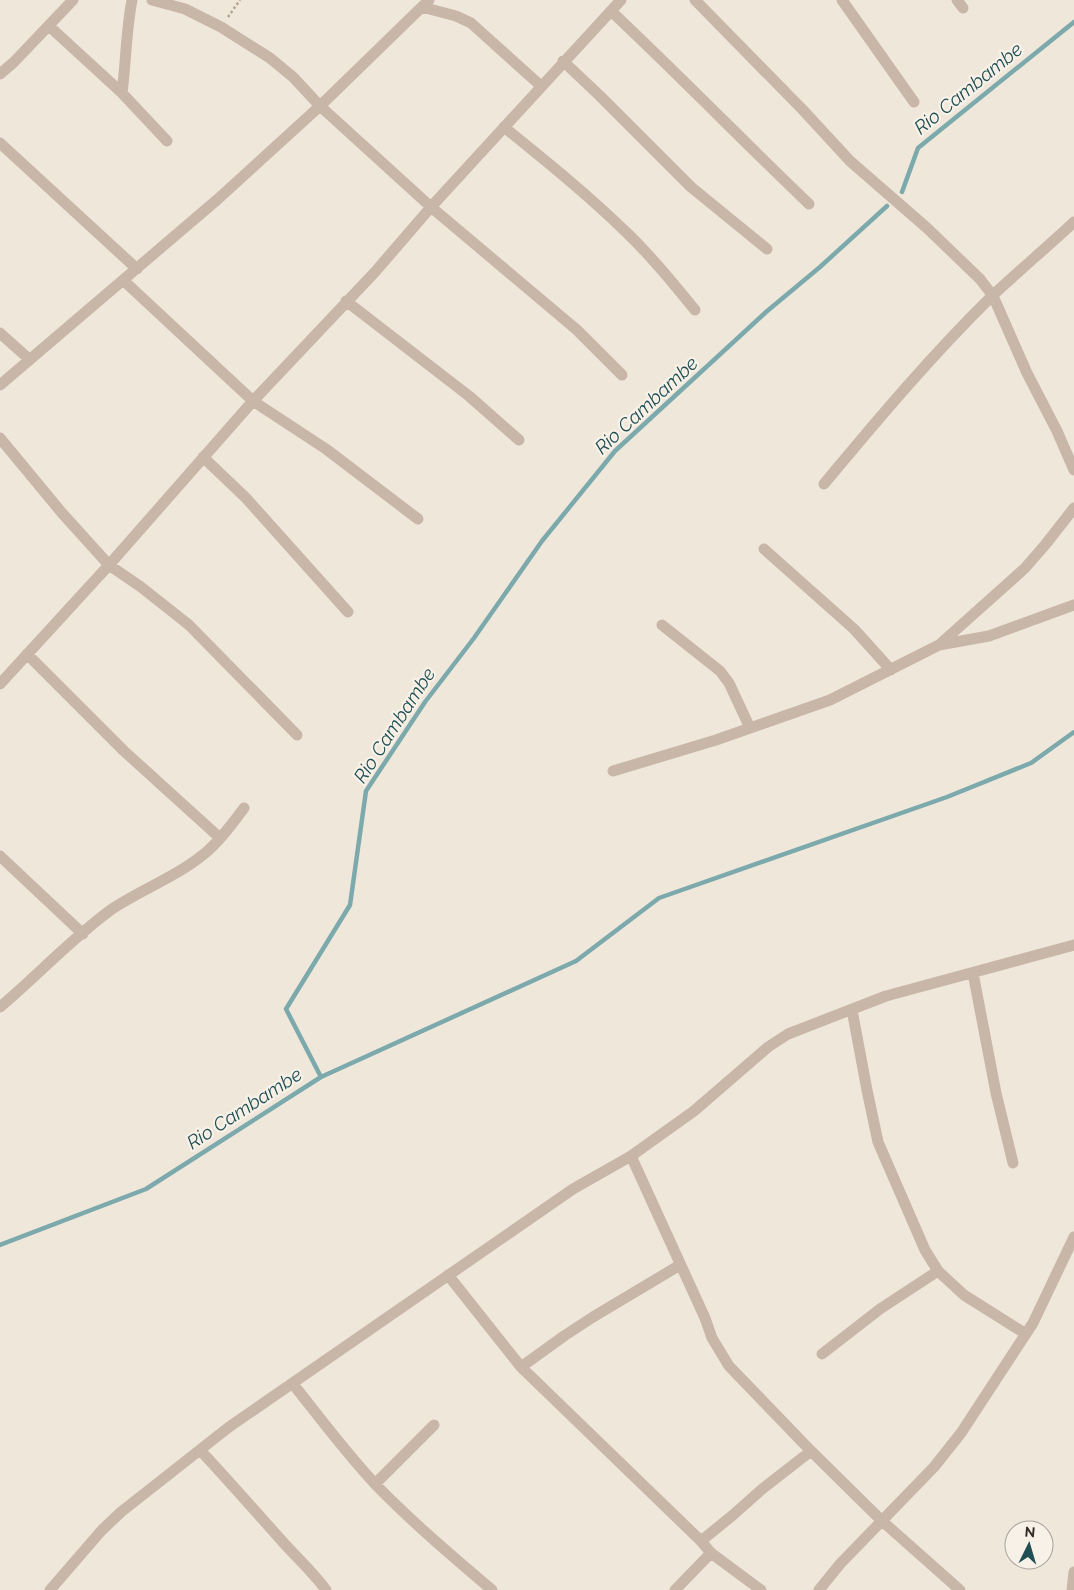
<svg xmlns="http://www.w3.org/2000/svg" width="1074" height="1590" viewBox="0 0 1074 1590" font-family="Raleway,sans-serif">
<style>
.lines{fill:none;stroke-linecap:round;stroke-linejoin:round}
.stream{stroke:#7ca9ac;stroke-width:4.5}
.path{stroke:#b4a292;stroke-width:2.5;stroke-dasharray:2.5 2.5;stroke-linecap:butt}
.minor{stroke:#c8b7a8;stroke-width:11}
.labels{text-anchor:middle;stroke-width:4.5;stroke-linejoin:round;paint-order:stroke}
.water-label{font-size:19px;font-style:italic;fill:#1f4f54;stroke:#f8f1e7}
</style>
<rect width="100%" height="100%" fill="#f0e7db"/>
<g class="lines">
<!-- stream -->
<path class="stream" d="M902 192 918 148 1074 22
M321 1077 576 961 659 898 947 797 1031 763 1074 732
M0 1245 146 1189 321 1077 286 1009 350 905 366 791 425 702 474 638 542 541 615 451 766 312 820 267 887 206"/>
<!-- path -->
<path class="path" d="M228 17 240 0"/>
<!-- minor -->
<path class="minor" d="M152 0 185 9 221 27 270 58 293 77 320 106 431 207 577 330 622 375
M695 0 802 109 850 161 927 228 980 279 993 296 1027 373 1057 431 1074 470
M842 0 914 102
M957 0 963 8
M422 7 456 16 471 23 541 86
M611 11C678 74 742 140 809 204
M49 26 122 93 167 141
M563 61 599 95 691 187 767 249
M0 74 14 62 73 0
M122 93C126 62 126 31 132 0
M504 127C546 161 588 195 626 232 651 256 673 283 695 310
M0 143 137 269
M123 280 253 401 326 449 418 519
M346 301 469 396 519 440
M0 333 29 359
M0 385 218 199 320 106 429 0
M0 438 62 513 109 565 141 587 189 625 297 735
M203 457 246 498 348 612
M824 484C878 419 932 355 992 296 1019 271 1047 247 1074 222
M764 549 854 629 891 670
M662 625 720 671 729 683 750 728
M939 645 989 636 1074 605
M27 654 124 751 220 838
M0 684 109 565 253 401 375 272 431 207 621 0
M613 771 716 740 830 700 939 645 1025 568 1045 545 1074 508
M0 856 83 934
M973 973 996 1093 1013 1163
M0 1007C38 975 72 938 112 909 142 889 176 877 204 854 219 842 232 824 244 808
M852 1010 867 1090 878 1142 925 1250 938 1271 964 1295 1026 1334
M631 1156 705 1318 712 1338 729 1366 811 1451 882 1521 960 1590
M448 1275 521 1367 701 1541 711 1553 761 1590
M822 1354 880 1309 938 1271
M521 1367 564 1336 593 1317 680 1265
M293 1384C320 1418 346 1453 376 1485 412 1522 452 1556 492 1590
M200 1450C228 1480 255 1511 282 1541 297 1558 313 1572 326 1590
M375 1484 434 1425
M701 1541 733 1515 761 1490 811 1451
M50 1590 102 1530 121 1512 229 1427 573 1189 631 1156 694 1111 768 1047 788 1034 886 996 1074 945
M675 1590 711 1553
M819 1590 840 1564 934 1467 961 1433 1033 1323 1074 1237
M1072 1590 1074 1572"/>
</g>
<g class="labels">
<!-- water labels -->
<g class="water-label">
<text transform="translate(968 88) rotate(-39)" y="7">Rio Cambambe</text>
<text transform="translate(646 405) rotate(-43)" y="7">Rio Cambambe</text>
<text transform="translate(394 725) rotate(-57)" y="7">Rio Cambambe</text>
<text transform="translate(244 1108) rotate(-33)" y="7">Rio Cambambe</text>
</g>
</g>
<!-- north arrow -->
<g transform="translate(1029 1545) rotate(5)"><circle r="24" fill="#f8f1e7" stroke="#aaa29b"/>
<path d="M0-4L9 19L0 12L-9 19Z" fill="#1f4f54"/>
<text y="-8" font-size="14" font-weight="bold" text-anchor="middle" fill="#352c28">N</text>
</g>
</svg>
